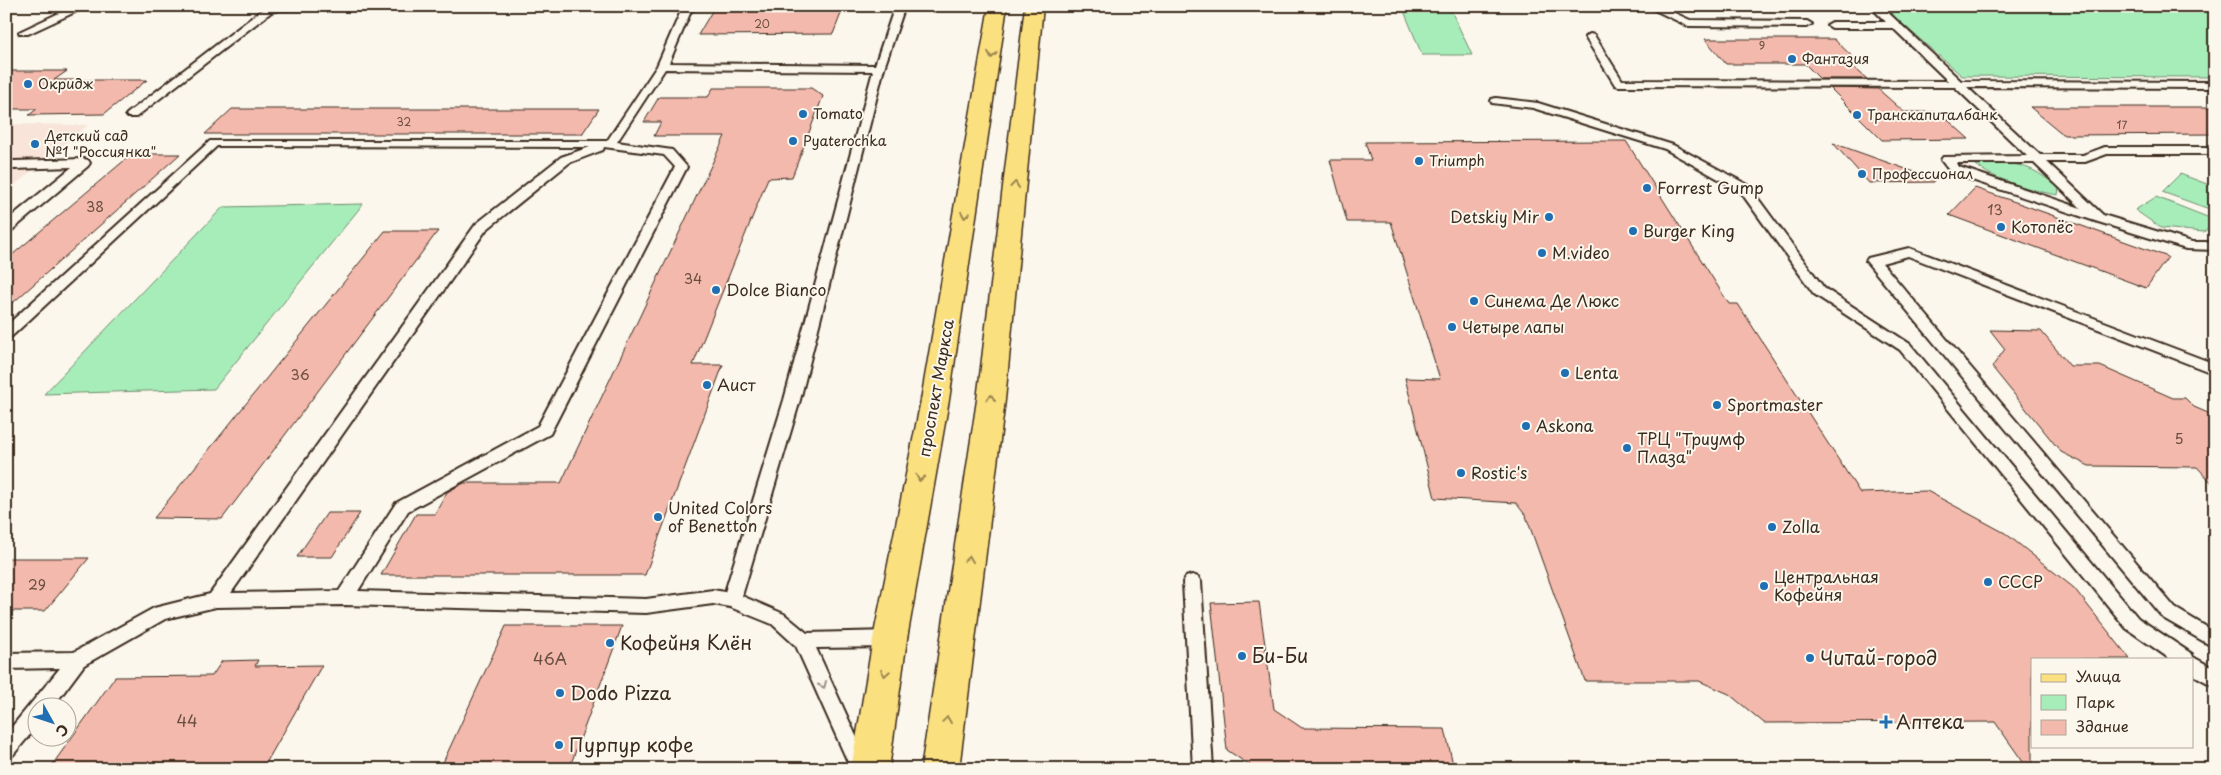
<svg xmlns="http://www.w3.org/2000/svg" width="2221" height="775" viewBox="0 0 2221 775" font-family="'Playpen Sans',sans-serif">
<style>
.built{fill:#f9e4d9}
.green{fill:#a7edba;stroke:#718c6c}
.building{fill:#f3b9ac;stroke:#3b2a1e}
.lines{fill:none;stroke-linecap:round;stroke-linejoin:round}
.service-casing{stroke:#3b2a1e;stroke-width:4}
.minor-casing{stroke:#3b2a1e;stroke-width:3}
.primary-casing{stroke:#3b2a1e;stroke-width:3}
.service{fill:#fbf7ec;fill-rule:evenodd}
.minor{fill:#fbf7ec;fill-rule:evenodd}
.primary{fill:#fbe080;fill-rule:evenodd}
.oneway{stroke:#9b854f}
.oneway2{stroke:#9b9085}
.poi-dot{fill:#1f6fb2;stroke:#fbf7ec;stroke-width:2}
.labels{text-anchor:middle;stroke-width:4;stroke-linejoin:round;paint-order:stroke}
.far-number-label{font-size:11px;fill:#694e42}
.far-poi-label{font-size:14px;fill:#3b2a1e;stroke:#fbf7ec;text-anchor:start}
.number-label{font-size:14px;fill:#694e42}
.poi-label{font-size:16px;fill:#3b2a1e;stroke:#fbf7ec;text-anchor:start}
.street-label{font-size:16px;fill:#3b2a1e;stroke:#fbf7ec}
.near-number-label{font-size:16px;fill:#694e42}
.near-poi-label{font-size:19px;fill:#3b2a1e;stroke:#fbf7ec;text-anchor:start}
</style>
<rect width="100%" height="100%" fill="#fbf7ec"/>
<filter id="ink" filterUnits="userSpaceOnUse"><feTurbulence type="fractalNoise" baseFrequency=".02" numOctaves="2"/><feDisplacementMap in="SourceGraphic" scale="10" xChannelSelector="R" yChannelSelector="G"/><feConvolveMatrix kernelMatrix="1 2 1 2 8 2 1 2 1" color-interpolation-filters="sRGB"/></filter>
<g filter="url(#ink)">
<!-- built -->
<path class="built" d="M6 124 88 125 6 192Z"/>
<!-- green -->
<path class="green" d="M1402 6H1449L1472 55H1422Z
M1882 6H2215V77L1962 76Z
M2001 163C2027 164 2039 172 2059 188L2058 195C2037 192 1991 179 1976 165Z
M2180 174 2215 187V211L2162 192Z
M2156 197 2215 220V223L2204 232 2161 228 2135 210Z
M363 204 214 389 44 394 223 207Z"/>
<!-- building -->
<path class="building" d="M715 6H844L833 34 698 35Z
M1705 39H1834L1860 64H1850L1867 79H1820L1805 64H1726Z
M6 71H67L54 80H147L104 114 29 115 37 109H14L6 114Z
M713 88H811L823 96 792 177 768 178 693 365H723L645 575H381L416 514H435L447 492 464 483H561L725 136H654L661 122H644L659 97H708Z
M1830 88 1878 89 1904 112H1939L1969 139 1882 140Z
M2030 107H2215V134L2064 135Z
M232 109H599L582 134H205Z
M1626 141 1729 304H1738L1860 493 1927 491 2005 533 2074 588 2130 659H2032V769H2028L1995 722 1764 723 1729 694 1699 681H1585L1526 516 1516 503 1435 498 1405 378 1440 379 1391 222H1347L1330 160H1371L1365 142Z
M1833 143 1934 179V182L1869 183Z
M132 154H180L6 309V260Z
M1975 188 2021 204 2168 257 2146 288 1949 215Z
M385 231H438L222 519 154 518Z
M1990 330 2041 331 2070 366H2100L2173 398H2185L2194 407 2215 416V486L2197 467 2089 466 2061 452 1992 367 2005 349Z
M327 513H360L332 557H297Z
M6 558H89L45 611H6Z
M1259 602 1274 709 1302 728 1445 729 1454 769H1255L1227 750 1211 603Z
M506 626H622L569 769H440Z
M258 660 255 666 322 665 265 765 50 768 115 677 212 676 222 661Z"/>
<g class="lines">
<defs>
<path id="service" d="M74 6H88L28 34H20L19 32Z
M267 6H319L314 9 274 10 136 117H128L126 115 128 113Z
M654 6H704L691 11 669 63 875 65 895 6H905L884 68 800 400 742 596 784 614 807 633 890 631 897 634 899 639 897 644 890 647 816 648 871 769H851L796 646 772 624 730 607 713 604 646 613 344 605 216 607 165 619 84 665 52 708H38V725L13 755 6 758V734L60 668 6 669V653L74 652 154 608 210 594 476 224 561 157 590 147 217 146 11 337 6 338V326L210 141H607L657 66 681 11 659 9ZM665 69 873 71 784 400 725 592 713 590 646 599 358 591 408 511 550 434 552 430 687 167 672 150 617 142ZM604 147 664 155 675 167 538 426 396 503 339 591 231 593 486 230 569 163 603 150Z
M1646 6H1659L1690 20 1807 21 1812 24 1807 27 1688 26Z
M1870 6H1881L1961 81 2215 82V88L1967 87 2040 155H2083L2105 147H2215V154H2107L2085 162H2047L2103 215 2192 242H2215V250L2186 249 2095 221 1951 173 1941 160 1943 157 2027 156 1955 87 1619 86 1615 85 1585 37 1590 34 1594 35 1622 80 1948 81 1893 28H1832L1827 25 1832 22H1886ZM1956 163H2034L2081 208 1959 167Z
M1496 98 1538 103 1673 145 1748 185 1824 288 1910 344 2138 618 2192 654 2193 657 2215 669V687L2192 674V659H2170L2126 628 1900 350 1814 294 1740 191 1665 149 1533 108 1492 103 1491 101 1492 99Z
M84 159 88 160 90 163 88 166 11 231 6 232V221L72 167 14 169 6 167V160L14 161Z
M1909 248 2215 364V374L1908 256 1882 263 2175 608 2215 632V648L2163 618 1866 261 1868 258Z
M1192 575 1198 577 1201 582 1213 769H1193L1183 582 1186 577Z"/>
<path id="minor" d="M259 6H280L281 7 278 11 272 12 262 10Z"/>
<path id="primary" d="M989 6H1007L949 400 907 639 889 769H851L873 639 921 400Z
M1025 6H1043L1005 400 959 769H921L977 400Z"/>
</defs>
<!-- service casing -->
<use href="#service" class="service-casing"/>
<!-- minor casing -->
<use href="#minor" class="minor-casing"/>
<!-- primary casing -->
<use href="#primary" class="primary-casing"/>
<!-- service -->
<use href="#service" class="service"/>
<!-- minor -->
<use href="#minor" class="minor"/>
<!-- primary -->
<use href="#primary" class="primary"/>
</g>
<!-- one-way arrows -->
<defs><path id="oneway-chevron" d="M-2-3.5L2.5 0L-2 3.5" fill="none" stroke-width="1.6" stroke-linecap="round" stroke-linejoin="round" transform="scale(1.25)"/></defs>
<g class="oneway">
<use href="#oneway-chevron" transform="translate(992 55) rotate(99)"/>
<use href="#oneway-chevron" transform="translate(1015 185) rotate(-84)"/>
<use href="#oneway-chevron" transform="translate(965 215) rotate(99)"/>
<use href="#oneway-chevron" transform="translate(991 398) rotate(-83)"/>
<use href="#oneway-chevron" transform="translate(920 478) rotate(101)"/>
<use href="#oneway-chevron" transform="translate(969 559) rotate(-82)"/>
<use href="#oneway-chevron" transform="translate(885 673) rotate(99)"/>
<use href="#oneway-chevron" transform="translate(947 720) rotate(-82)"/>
</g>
<use class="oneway2" href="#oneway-chevron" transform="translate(823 685) rotate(66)"/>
</g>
<!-- markers -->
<g class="poi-dot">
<circle cx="1792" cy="59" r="5"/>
<circle cx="28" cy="84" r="5"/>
<circle cx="803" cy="114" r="5"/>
<circle cx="1857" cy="115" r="5"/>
<circle cx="793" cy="141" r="5"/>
<circle cx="35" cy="144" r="5"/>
<circle cx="1419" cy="161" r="5"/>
<circle cx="1862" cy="174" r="5"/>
<circle cx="1647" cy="188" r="5"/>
<circle cx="1549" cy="217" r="5"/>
<circle cx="2001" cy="227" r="5"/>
<circle cx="1633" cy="231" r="5"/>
<circle cx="1542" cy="253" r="5"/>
<circle cx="716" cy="290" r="5"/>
<circle cx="1474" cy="301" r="5"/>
<circle cx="1452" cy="327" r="5"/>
<circle cx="1565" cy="373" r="5"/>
<circle cx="707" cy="385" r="5"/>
<circle cx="1717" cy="405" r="5"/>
<circle cx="1526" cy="426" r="5"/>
<circle cx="1627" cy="448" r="5"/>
<circle cx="1461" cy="473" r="5"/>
<circle cx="658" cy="517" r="5"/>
<circle cx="1772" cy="527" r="5"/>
<circle cx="1988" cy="582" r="5"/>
<circle cx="1764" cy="586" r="5"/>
<circle cx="610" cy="643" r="5"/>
<circle cx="1242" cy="656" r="5"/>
<circle cx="1810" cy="658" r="5"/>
<circle cx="560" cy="693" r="5"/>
<path d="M1883.5 714.5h5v5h5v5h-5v5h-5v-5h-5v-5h5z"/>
<circle cx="559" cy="745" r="5"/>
</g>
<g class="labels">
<!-- far-number labels -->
<g class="far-number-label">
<text x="762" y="28">20</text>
<text x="1762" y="50">9</text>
<text x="404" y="126">32</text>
<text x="2122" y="129">17</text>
</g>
<!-- far-poi labels -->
<g class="far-poi-label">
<text x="1802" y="64">Фантазия</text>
<text x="38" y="89">Окридж</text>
<text x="813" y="119">Tomato</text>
<text x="1867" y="120">Транскапиталбанк</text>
<text x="45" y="141">Детский сад<tspan x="45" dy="16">№1 "Россиянка"</tspan></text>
<text x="803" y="146">Pyaterochka</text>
<text x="1429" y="166">Triumph</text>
<text x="1872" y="179">Профессионал</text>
</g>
<!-- number labels -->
<g class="number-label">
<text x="95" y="212">38</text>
<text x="1995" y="215">13</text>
<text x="693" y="284">34</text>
<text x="300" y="380">36</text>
<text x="2179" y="444">5</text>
<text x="37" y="590">29</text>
</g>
<!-- poi labels -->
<g class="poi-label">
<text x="1657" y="194">Forrest Gump</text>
<text x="1539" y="223" text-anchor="end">Detskiy Mir</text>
<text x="2011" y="233">Котопёс</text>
<text x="1643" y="237">Burger King</text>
<text x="1552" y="259">M.video</text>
<text x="726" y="296">Dolce Bianco</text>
<text x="1484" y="307">Синема Де Люкс</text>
<text x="1462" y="333">Четыре лапы</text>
<text x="1575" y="379">Lenta</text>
<text x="717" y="391">Аист</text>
<text x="1727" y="411">Sportmaster</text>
<text x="1536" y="432">Askona</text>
<text x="1637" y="445">ТРЦ "Триумф<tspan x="1637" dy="18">Плаза"</tspan></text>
<text x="1471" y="479">Rostic's</text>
<text x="668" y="514">United Colors<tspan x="668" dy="18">of Benetton</tspan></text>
<text x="1782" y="533">Zolla</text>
<text x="1774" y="583">Центральная<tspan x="1774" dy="18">Кофейня</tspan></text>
<text x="1998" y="588">СССР</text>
</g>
<!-- street labels -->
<g class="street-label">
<text transform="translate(936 388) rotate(-80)" y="6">проспект Маркса</text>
</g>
<!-- near-number labels -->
<g class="near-number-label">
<text x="550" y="665">46А</text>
<text x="187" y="727">44</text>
</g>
<!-- near-poi labels -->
<g class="near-poi-label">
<text x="620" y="650">Кофейня Клён</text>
<text x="1252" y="663">Би-Би</text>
<text x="1820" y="665">Читай-город</text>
<text x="570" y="700">Dodo Pizza</text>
<text x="1896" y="729">Аптека</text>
<text x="569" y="752">Пурпур кофе</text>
</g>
</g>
<!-- margin -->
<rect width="2221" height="775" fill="none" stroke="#fbf7ec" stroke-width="25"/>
<rect x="12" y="12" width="2196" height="750" fill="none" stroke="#3b2a1e" stroke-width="2" filter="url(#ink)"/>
<!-- legend -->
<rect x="2031" y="658" width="162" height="90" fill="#fbf7ec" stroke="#aea59a"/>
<rect x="2041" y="674" width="25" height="8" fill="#fbe080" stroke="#aea59a"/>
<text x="2076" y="682" font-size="15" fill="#3b2a1e">Улица</text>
<rect x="2041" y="695" width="25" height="15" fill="#a7edba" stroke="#aea59a"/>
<text x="2076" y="708" font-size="15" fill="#3b2a1e">Парк</text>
<rect x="2041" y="720" width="25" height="15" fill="#f3b9ac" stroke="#aea59a"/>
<text x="2076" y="732" font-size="15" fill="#3b2a1e">Здание</text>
<!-- north arrow -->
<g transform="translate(52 722) rotate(130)"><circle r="24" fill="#fbf7ec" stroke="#aea59a"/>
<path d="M0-4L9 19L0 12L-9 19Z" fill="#1f6fb2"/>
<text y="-8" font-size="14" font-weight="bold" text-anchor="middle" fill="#3b2a1e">С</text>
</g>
</svg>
